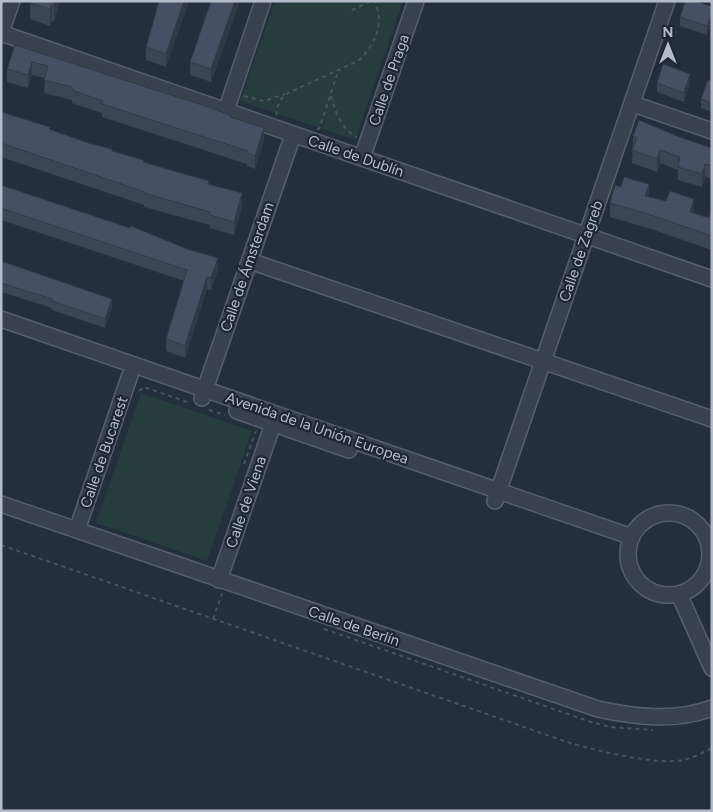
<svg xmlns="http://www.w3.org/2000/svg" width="713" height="812" viewBox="0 0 713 812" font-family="Figtree,sans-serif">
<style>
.green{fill:#263c3f}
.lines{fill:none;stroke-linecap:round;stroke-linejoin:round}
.minor-casing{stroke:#565f6c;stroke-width:18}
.path{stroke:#44595c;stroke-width:2;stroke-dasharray:4 4;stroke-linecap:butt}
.minor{stroke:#38414e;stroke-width:15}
.wall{fill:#3b4654}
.shaded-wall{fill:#303945}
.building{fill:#455162;stroke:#303945}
.labels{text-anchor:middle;stroke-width:4.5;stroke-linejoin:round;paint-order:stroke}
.street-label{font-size:15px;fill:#b4bcc9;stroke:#1d2633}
</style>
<rect width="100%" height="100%" fill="#242f3e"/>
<!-- green -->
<path class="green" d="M275 1H403L355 140 240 101Z
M141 393 252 431 207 561 96 523Z"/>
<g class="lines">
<defs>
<path id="minor" d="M1 32 12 1
M1 33 712 279
M633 104 712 131
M226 111 263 1
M362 158 416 1
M250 261 712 419
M1 319 632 537
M202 398 293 135
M237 411 349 450
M495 501 667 1
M1 504 598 709C635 717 675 722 712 708
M628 554a41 41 0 1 1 82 0a41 41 0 1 1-82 0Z
M77 530 130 375
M219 580 273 424
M679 594 712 668"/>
</defs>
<!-- minor casing -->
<use href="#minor" class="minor-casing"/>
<!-- path -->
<path class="path" d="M352 10 371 1
M244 96 264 101 285 94
M331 96C335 111 341 129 357 137
M277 115 276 111 281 99 288 93 358 61C374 47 386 22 374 1
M317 129H319L337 75 341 70
M139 391 144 387 190 403
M209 410 225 415
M244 464 256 431
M1 545 573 744C601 751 660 767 687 759 695 757 704 752 712 748
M213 619 222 594
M324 629 591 722 610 727 653 730"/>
<!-- minor -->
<use href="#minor" class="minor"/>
</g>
<!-- wall -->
<path class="wall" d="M30 1H60L54 21H52L50 26 30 19Z
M189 1 166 67 146 60V47Z
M240 1 211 82 190 75V62Z
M712 7 707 35 680 26V17Z
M15 45 230 118 264 141 255 169 247 166V164L102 117V113L72 103V100L44 93 45 78 32 75 28 88 7 82V69Z
M712 81V112L701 108V99Z
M657 83H690L684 102 657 92Z
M1 112 88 143 209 184 242 207 234 235 210 228V225L144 207V205L1 157Z
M633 136 682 138 712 148V179L705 177 702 187 678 180V170L660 163 657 172 632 163Z
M1 185 218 270 211 290 207 289 185 358 166 351V339L184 281 1 220Z
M649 197 709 218 712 210V250L651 229 610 217V203Z
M1 261 112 308 105 328 52 310V308L1 292Z"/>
<!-- shaded-wall -->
<path class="shaded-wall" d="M55 1H60L54 21V5Z
M184 1H189L166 67V54Z
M235 1H240L211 82V69Z
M52 4V21L50 26V9Z
M712 12V21L707 35V26Z
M32 62V75L28 88V75Z
M690 74V83L684 102V93Z
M264 128V141L255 169V156Z
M660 150V163L657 172V159Z
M705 164V177L702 187V174Z
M649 184V197L645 196Z
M242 193V207L234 235V222Z
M694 199V213L690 212Z
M218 258V270L211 290V278Z
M207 277V289L185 358V346Z
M112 299V308L105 328V319Z"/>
<!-- building -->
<path class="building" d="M30 1H55L54 5 52 4 50 9 30 3Z
M159 1H184L166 54 146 47Z
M211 1H235L211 69 190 62Z
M685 1H696L712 7V12L707 26 680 17Z
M15 45 199 104 230 115V117L264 128 255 156 247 153 248 151 102 104 103 101 72 90V87L44 80 48 66 32 62 28 75 7 69Z
M663 64 690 74 684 93 657 83Z
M708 80 712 81V103L701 99Z
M1 112 50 127 49 129 88 143 112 149V151L144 160 143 162 209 181 208 184 242 193 234 222 210 215V212L144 193 145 192 1 143Z
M639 120 682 138 712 148V166L705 164 702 174 678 167 680 157 660 150 657 159 632 150 637 138 633 136Z
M624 177 649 184 645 196 666 201 670 191 694 199 690 212 709 218 712 210V236L651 215 610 203 615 185 621 187Z
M1 185 130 228 131 226 187 249 218 258 211 278 207 277 185 346 166 339 187 270 1 208Z
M1 261 112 299 105 319 52 301V299L1 283Z"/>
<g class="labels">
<!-- street labels -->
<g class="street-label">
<text transform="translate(389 80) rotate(-71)" y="5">Calle de Praga</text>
<text transform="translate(356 156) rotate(19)" y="5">Calle de Dublín</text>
<text transform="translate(581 251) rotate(-71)" y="5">Calle de Zagreb</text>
<text transform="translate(247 267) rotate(-71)" y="5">Calle de Ámsterdam</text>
<text transform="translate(317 428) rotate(19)" y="5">Avenida de la Unión Europea</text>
<text transform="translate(104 452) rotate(-71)" y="5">Calle de Bucarest</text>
<text transform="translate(246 502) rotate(-71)" y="5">Calle de Viena</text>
<text transform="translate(354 626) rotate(19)" y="5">Calle de Berlín</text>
</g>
</g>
<!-- border -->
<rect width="713" height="812" fill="none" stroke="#b4bcc9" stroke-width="5"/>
<!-- north arrow -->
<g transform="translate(668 45)" stroke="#1d2633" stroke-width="4" paint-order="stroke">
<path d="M0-4L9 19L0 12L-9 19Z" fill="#b4bcc9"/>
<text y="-8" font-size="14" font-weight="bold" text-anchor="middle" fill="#b4bcc9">N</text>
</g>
</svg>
